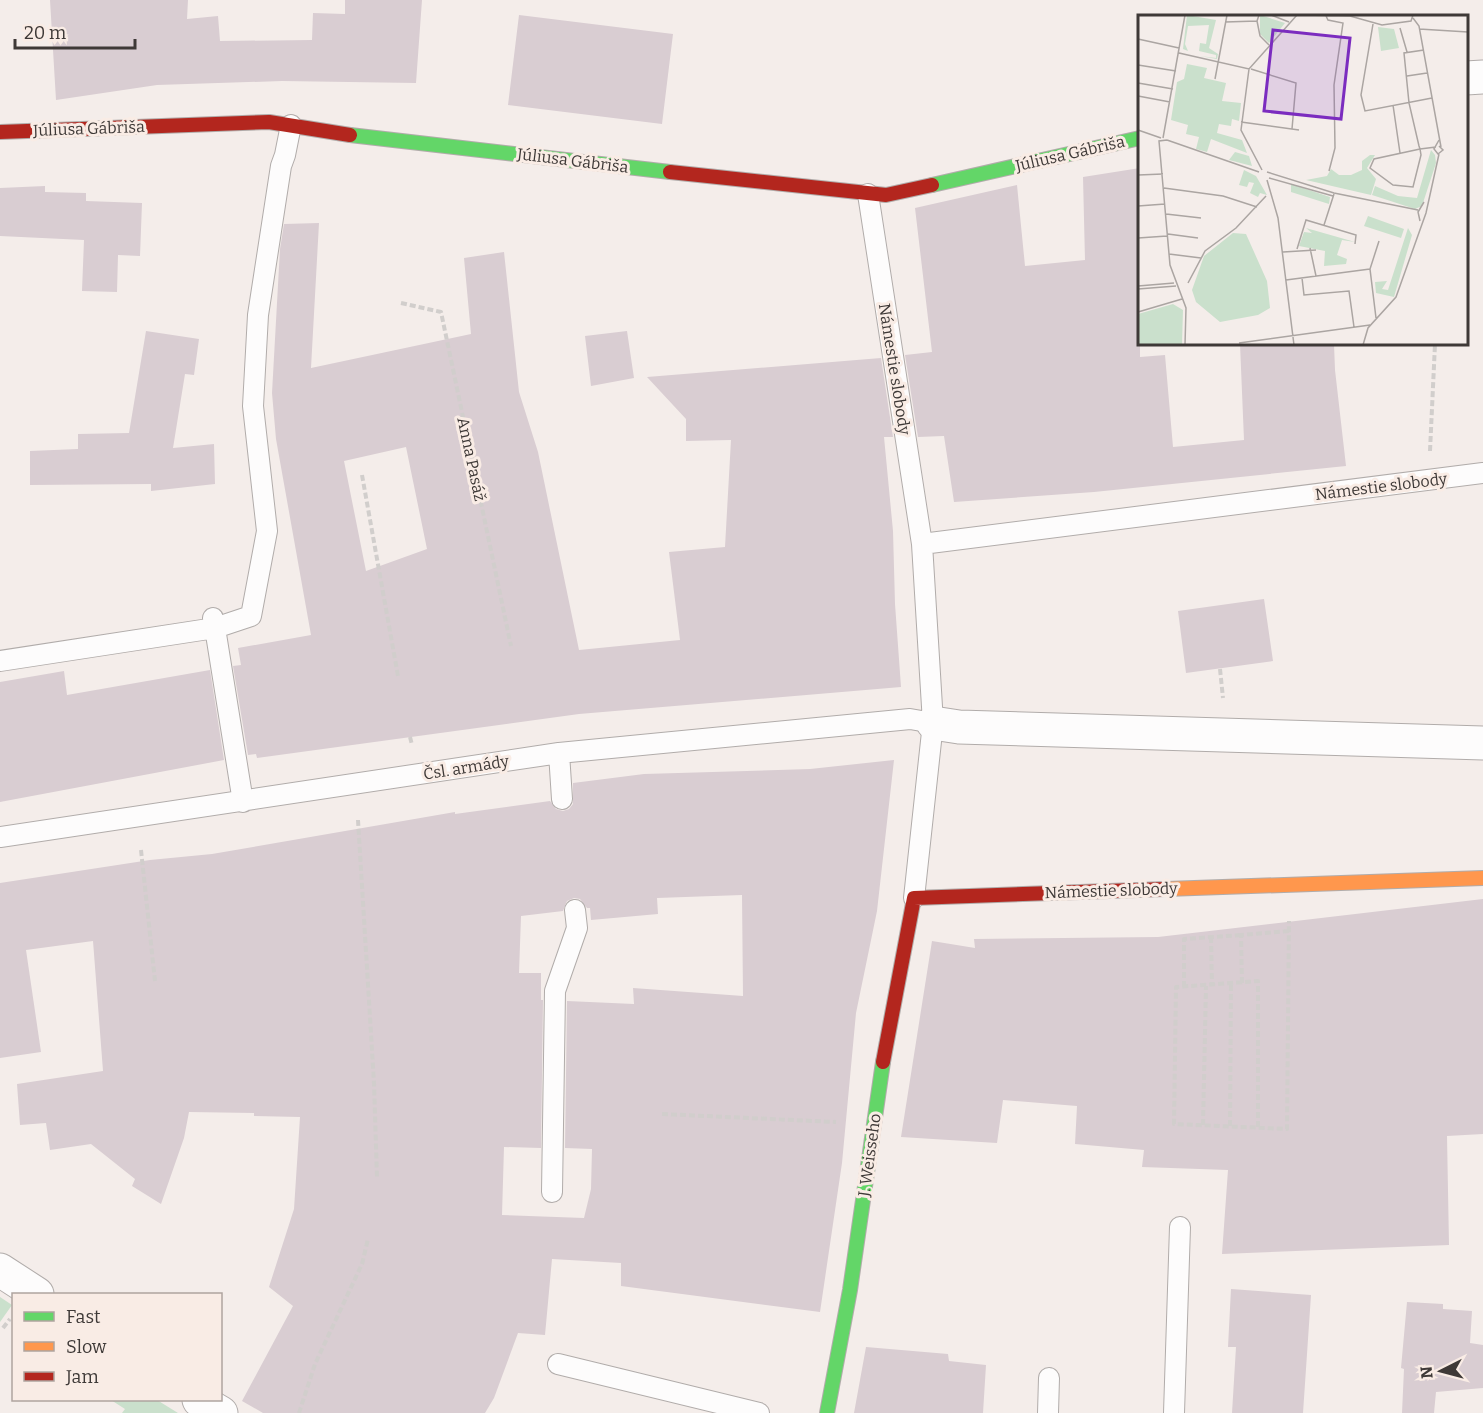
<svg xmlns="http://www.w3.org/2000/svg" width="1483" height="1413" viewBox="0 0 1483 1413" font-family="Bitter,serif">
<style>
.green{fill:#cae0cc}
.building{fill:#d9cdd2;fill-rule:evenodd}
.lines{fill:none;stroke-linecap:round;stroke-linejoin:round}
.lane-casing{stroke:#b1acaa;stroke-width:22}
.street-casing{stroke:#b1acaa;stroke-width:35}
.fast-casing{stroke:#b1acaa;stroke-width:16}
.slow-casing{stroke:#b1acaa;stroke-width:16}
.jam-casing{stroke:#b1acaa;stroke-width:16}
.path{stroke:#d1cecc;stroke-width:4;stroke-dasharray:6 3;stroke-linecap:butt}
.lane{stroke:#fdfcfc;stroke-width:20}
.street{stroke:#fdfcfc;stroke-width:33}
.fast{stroke:#63d668;stroke-width:14}
.slow{stroke:#ff974d;stroke-width:14}
.jam{stroke:#b3261e;stroke-width:14}
.labels{text-anchor:middle;stroke-width:6;stroke-linejoin:round;paint-order:stroke}
.street-label{font-size:16px;fill:#3e3937;stroke:#f9ece5}
.inset-road{fill:none;stroke:#aba5a2;stroke-width:1.5}
.view{fill:#7b2cbf;fill-opacity:0.15;stroke:#7b2cbf;stroke-width:3}
.inset-edge{fill:none;stroke:#3e3937;stroke-width:3}
</style>
<rect width="100%" height="100%" fill="#f4edea"/>
<!-- green -->
<path class="green" d="M0 1297 12 1305 0 1322Z
M111 1400H157L178 1413H122L125 1409Z"/>
<!-- building -->
<path class="building" d="M50 0H188L187 19 218 16 220 41 312 40 313 13 345 14V0H422L416 83 282 81 157 85 56 100Z
M519 15 673 34 662 124 508 105Z
M1140 168V357L1165 355 1173 447 1244 440 1240 344H1334L1335 370 1346 466 1094 492 954 502 944 436 918 437 905 355 932 352 915 208 1017 185 1025 266 1085 260 1083 177Z
M45 186V192L86 193V201L142 203 140 256 118 255 117 292 82 291 84 240 0 236V188Z
M319 223 311 368 471 334 464 258 504 252 519 392 538 452 579 650 680 640 669 552 725 547 731 440 686 441V419L647 377 881 358 893 437H884L893 531 895 604 901 687 579 714 257 758 256 754 248 755 233 666 241 665 238 648 311 635 276 439 272 393 280 249 284 224ZM406 447 427 549 366 571 344 461Z
M146 331 199 339 194 375 185 374 173 448 214 444 215 484 151 491V484L30 485V451L78 449V434L129 433Z
M627 331 634 378 591 386 585 336Z
M1264 599 1273 661 1186 673 1178 611Z
M210 670 224 760 0 802V682L64 671 67 695Z
M894 760 877 911 856 1013 842 1163 820 1312 621 1286V1263L552 1259 545 1335 518 1333 494 1398 485 1413H263L242 1401 293 1306 269 1287 294 1209 300 1117 254 1116V1113L189 1112 184 1138 161 1204 132 1186 135 1179 91 1144 50 1150 46 1123 20 1125 17 1084 103 1071 93 941 26 950 41 1052 0 1058V883L150 860 212 854 455 812V814L550 801 556 809 563 811 569 809 573 804V783L644 774 810 769ZM742 895 743 996 633 988 634 1004 567 1001 565 1148 592 1149 591 1189 584 1218 502 1215 504 1147 541 1148 543 1000H541V973H519L521 916 563 911 567 901 574 898 580 899 587 908H590L591 920 658 914 657 898Z
M1483 899V1134L1447 1136 1449 1245 1222 1254 1228 1170 1142 1167 1144 1150 1075 1144 1077 1106 1003 1100 997 1143 901 1137 932 941 975 948 974 939 1158 937Z
M1231 1289 1311 1295 1303 1413H1232L1236 1347H1228Z
M1407 1302 1443 1304V1309L1472 1311 1470 1343 1483 1345V1388L1436 1392 1434 1413H1402L1404 1369 1401 1368Z
M866 1347 948 1354 949 1361 986 1365 983 1413H854Z"/>
<g class="lines">
<defs>
<path id="lane" d="M868 194 922 544 933 723 914 898
M922 544 1483 473
M213 618 215 628 251 616 267 531 253 406 258 315 281 166 285 155 291 125
M0 661 215 628 243 802
M559 753 562 799
M0 837 559 753 910 719 933 723
M552 1192 555 991 577 928 575 910
M558 1364 759 1413
M1048 1413 1049 1378
M1174 1413 1180 1227"/>
<path id="street" d="M1466 78 1483 77
M933 723 959 727 1483 743
M0 1270 37 1294
M199 1400 221 1413"/>
<path id="fast" d="M350 135 670 172
M932 185 1140 138
M827 1413 850 1290 883 1062"/>
<path id="slow" d="M1166 889 1483 878"/>
<path id="jam" d="M0 132 269 122 350 135
M670 172 886 195 932 185
M883 1062 914 898 1166 889"/>
</defs>
<!-- lane casing -->
<use href="#lane" class="lane-casing"/>
<!-- street casing -->
<use href="#street" class="street-casing"/>
<!-- fast casing -->
<use href="#fast" class="fast-casing"/>
<!-- slow casing -->
<use href="#slow" class="slow-casing"/>
<!-- jam casing -->
<use href="#jam" class="jam-casing"/>
<!-- path -->
<path class="path" d="M401 303 441 312 511 646
M1430 451 1435 344
M362 475 398 676
M1220 669 1223 698
M410 737 412 745
M358 820 374 1083 377 1177
M141 850 155 981
M1211 937 1212 985
M1242 983 1241 935 1289 931
M1184 987V939L1241 935
M662 1114 836 1122
M1203 1125 1206 986
M1230 1126 1231 983
M1258 1127V981L1176 987 1174 1124 1287 1129 1289 921
M3 1328 10 1319
M299 1413 315 1364 362 1264 368 1239"/>
<!-- lane -->
<use href="#lane" class="lane"/>
<!-- street -->
<use href="#street" class="street"/>
<!-- fast -->
<use href="#fast" class="fast"/>
<!-- slow -->
<use href="#slow" class="slow"/>
<!-- jam -->
<use href="#jam" class="jam"/>
</g>
<g class="labels">
<!-- street labels -->
<g class="street-label">
<text transform="translate(89 128) rotate(-2)" y="6">Júliusa Gábriša</text>
<text transform="translate(1070 153) rotate(-13)" y="6">Júliusa Gábriša</text>
<text transform="translate(573 160) rotate(7)" y="6">Júliusa Gábriša</text>
<text transform="translate(895 369) rotate(81)" y="6">Námestie slobody</text>
<text transform="translate(472 459) rotate(78)" y="6">Anna Pasáž</text>
<text transform="translate(1381 486) rotate(-7)" y="6">Námestie slobody</text>
<text transform="translate(466 767) rotate(-9)" y="6">Čsl. armády</text>
<text transform="translate(1111 890) rotate(-2)" y="6">Námestie slobody</text>
<text transform="translate(869 1155) rotate(-82)" y="6">J. Weisseho</text>
</g>
</g>
<!-- overview -->
<g transform="translate(1138 15)">
<rect width="330" height="330" fill="#f4edea"/>
<path d="M49 0 78 5 71 33 80 39 79 44 62 41 78 43V40L61 36 62 28 68 29 71 10 50 11 47 29 50 36 45 34ZM122 0 147 8 131 28 122 19ZM240 12 256 14 261 33 243 36ZM49 49 69 53 66 63 88 68 84 86 103 88 101 106 94 104 93 111 81 109 79 118 104 125 109 138 73 124 69 137 58 134 61 122 48 119 50 110 33 105 39 67 46 64ZM293 135 297 140 298 148 284 191 277 194 234 180 237 171 260 181 279 183ZM97 137 111 141 114 151 91 145ZM232 140H237L229 153 238 164 233 180 168 165 189 161 193 154 201 160H213L224 155V146ZM106 155 118 161 129 180 122 178 120 182 112 178 116 168 111 167 109 172 101 170ZM153 169 192 182 191 189 153 177ZM230 201 266 214 263 223 226 211ZM168 213 217 227 204 225 199 240 209 244 208 249 186 251 187 236 161 231 166 217 174 218ZM270 213 274 220 256 282 238 278 237 267 249 266 244 274 250 275ZM95 218 108 219 129 266 132 293 120 300 82 307 58 287 54 275 66 241ZM35 289 45 295 44 330H1L0 299Z" fill="#cae0cc"/>
<path class="inset-road" d="M133 0 151 7M165 0 212 1 244 10 273 6 275 0M188 1 190 5 205 8 196 70 197 133 191 156M275 3 281 11 303 132M119 6 122 21 131 30M87 7 119 6 121 0M235 9 223 80 227 96 294 83M262 13 269 37M281 14 330 17M0 24 41 33M286 35 266 38 271 88 281 131 282 134 283 140 275 172 255 170 232 153 236 144 282 134 298 132M41 38 111 54 159 0M0 50 38 56M111 54 103 115 124 155M113 54 158 68 154 114M269 61 289 58M77 64 89 0M0 68 35 74M0 81 32 87M255 90 262 138M103 107 161 115M0 115 23 123M25 123 47 0M29 125 121 157M29 125 21 126 32 250 48 293 47 330M301 125 296 134 300 139 305 135 301 131M129 157 196 178 280 195M0 160 25 159M131 163 195 181M129 165 140 203 156 330M26 173 85 181 119 192M0 191 27 189M28 199 63 203M282 206 280 197 286 187M186 210 196 179M30 219 60 223M0 223 29 221M172 233 178 261M159 234 168 205 218 220 217 229M145 237 178 235M31 239 63 243M164 263 166 280 211 276 216 312M148 265 232 254M50 268 67 236 98 213 128 181M0 271 36 268M0 274 38 271M0 297 44 284M238 303 232 254 241 226M101 328 232 310M225 330 230 313 258 282 288 198 301 139"/>
<path class="view" d="M135 15 212 23 203 104 126 96Z"/>
<rect width="330" height="330" class="inset-edge"/>
</g>
<!-- legend -->
<rect x="12" y="1293" width="210" height="108" fill="#f9ece5" stroke="#aea49f" stroke-width="1.5"/>
<rect x="24" y="1312" width="30" height="9" fill="#63d668" stroke="#aea49f" stroke-width="1.5"/>
<text x="66" y="1323" font-size="18" fill="#3e3937">Fast</text>
<rect x="24" y="1342" width="30" height="9" fill="#ff974d" stroke="#aea49f" stroke-width="1.5"/>
<text x="66" y="1353" font-size="18" fill="#3e3937">Slow</text>
<rect x="24" y="1372" width="30" height="9" fill="#b3261e" stroke="#aea49f" stroke-width="1.5"/>
<text x="66" y="1383" font-size="18" fill="#3e3937">Jam</text>
<!-- north arrow -->
<g transform="translate(1441 1371) rotate(264)" stroke="#f9ece5" stroke-width="4.5" paint-order="stroke">
<path d="M0-4.5L10 22L0 15L-10 22Z" fill="#3e3937"/>
<text y="-9" font-size="16" font-weight="bold" text-anchor="middle" fill="#3e3937">N</text>
</g>
<!-- scale -->
<path d="M15 39v9h120v-9" fill="none" stroke="#3e3937" stroke-width="3"/>
<text x="24" y="39" font-size="18" fill="#3e3937" stroke="#f9ece5" stroke-width="4.5" paint-order="stroke">20 m</text>
</svg>
